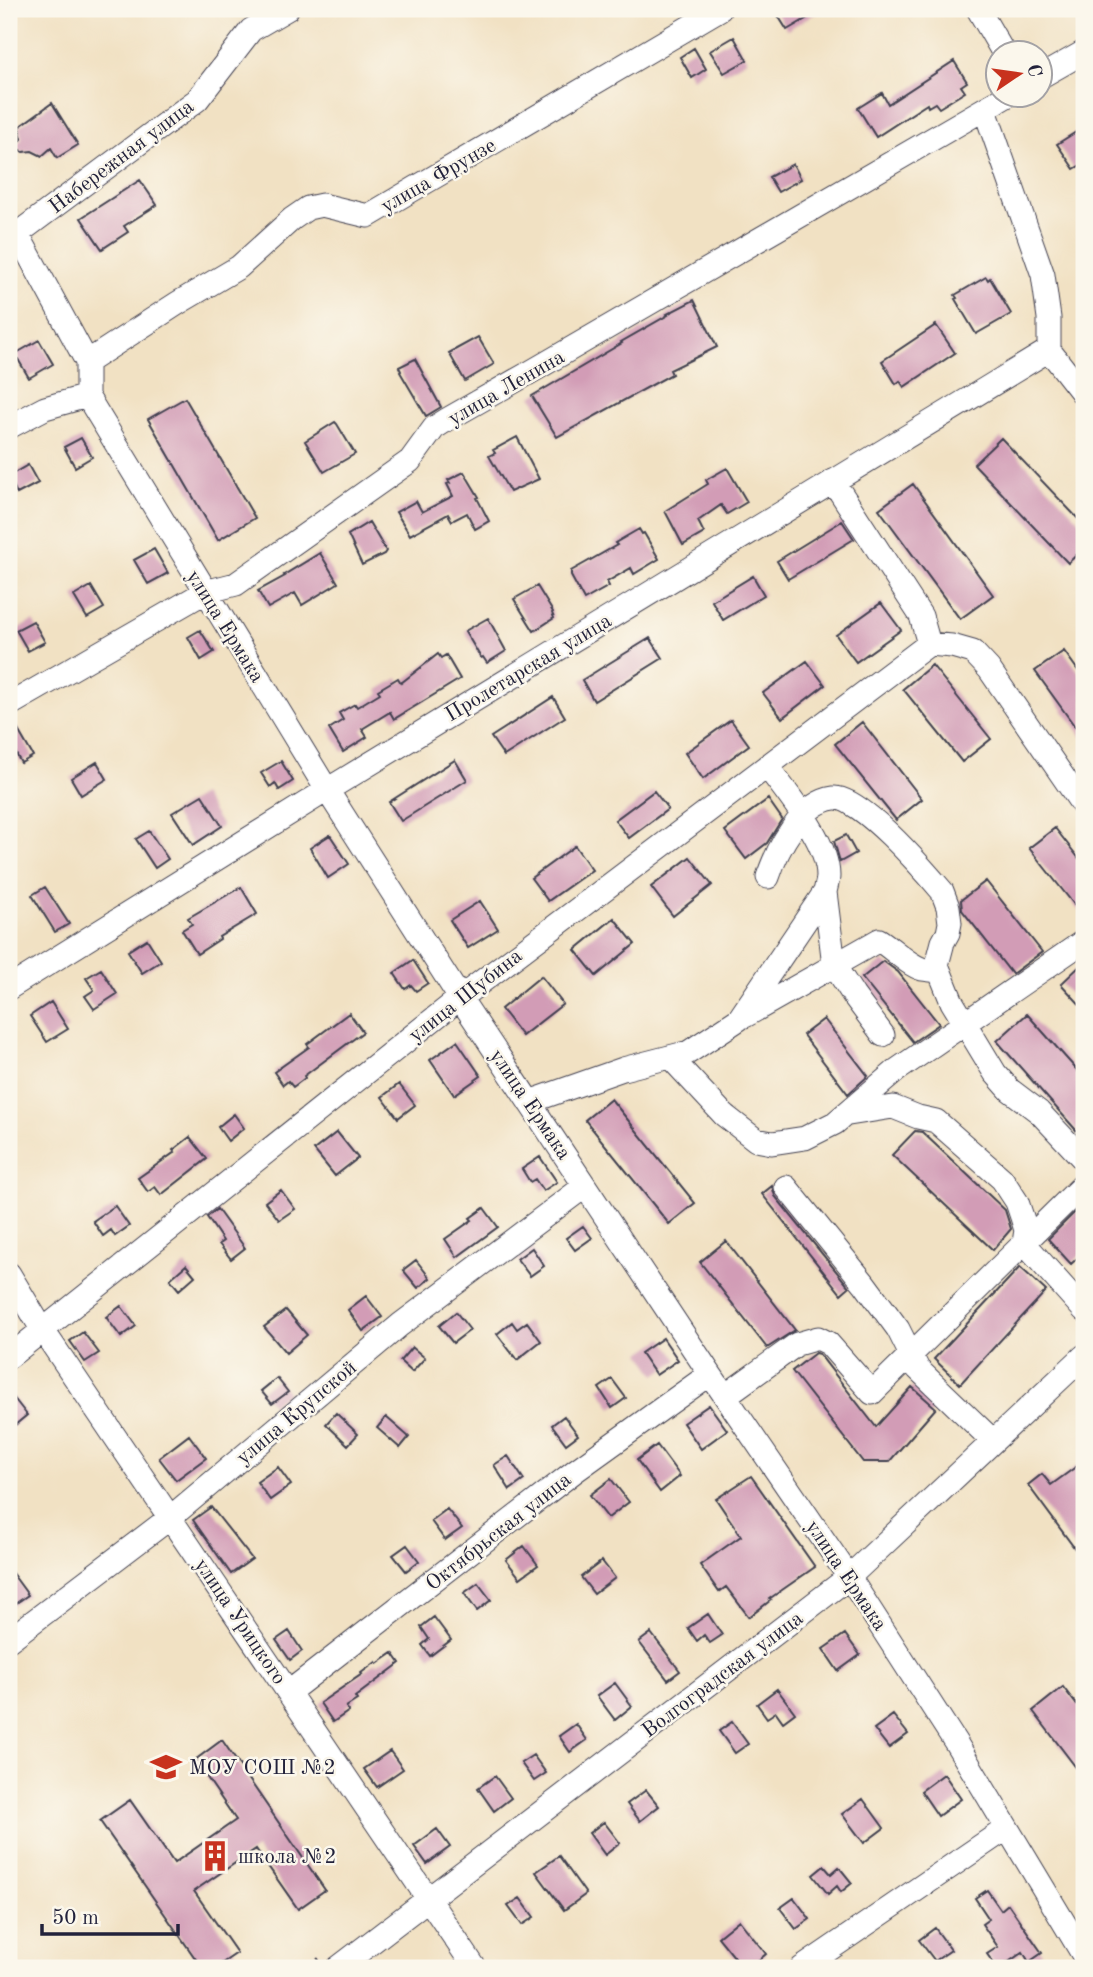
<svg xmlns="http://www.w3.org/2000/svg" width="1093" height="1977" viewBox="0 0 1093 1977" font-family="'Old Standard TT',serif">
<style>
.building{fill:#d29cb6}
.lines{fill:none;stroke-linecap:round;stroke-linejoin:round}
.minor-casing{stroke:#413f4f;stroke-width:25}
.path{stroke:#413f4f;stroke-width:3.5;stroke-dasharray:2 5;stroke-linecap:butt}
.minor{stroke:#fff;stroke-width:23}
.labels{text-anchor:middle;stroke-width:5;stroke-linejoin:round;paint-order:stroke}
.street-label{font-size:21px;fill:#22223b;stroke:#fbf7ec}
.poi-label{font-size:21px;fill:#22223b;stroke:#fbf7ec;text-anchor:start}
</style>
<rect width="100%" height="100%" fill="#fbf7ec"/>
<filter id="ink" filterUnits="userSpaceOnUse"><feTurbulence type="fractalNoise" baseFrequency=".0143" numOctaves="2"/><feDisplacementMap in="SourceGraphic" scale="14" xChannelSelector="R" yChannelSelector="G"/><feConvolveMatrix kernelMatrix="1 2 1 2 8 2 1 2 1" color-interpolation-filters="sRGB"/></filter>
<filter id="wash" filterUnits="userSpaceOnUse"><feTurbulence type="fractalNoise" baseFrequency=".00686" numOctaves="4" result="noise"/><feDisplacementMap in="SourceGraphic" scale="28" xChannelSelector="R" yChannelSelector="G"/><feGaussianBlur stdDeviation="1.57" result="paint"/><feColorMatrix in="noise" values="0 0 0 0 0 0 0 0 0 0 0 0 0 0 0 0 0 1.4 0 .05"/><feComposite in="paint" operator="in"/></filter>
<g filter="url(#wash)">
<rect width="100%" height="100%" fill="#f1e1c3"/>
<g id="blocks">
<!-- building -->
<path class="building" d="M786 9H823L787 30 777 14Z
M734 37 747 60 724 73 710 51Z
M694 48 706 69 692 78 680 57Z
M954 61 967 82 961 86 965 92 939 108 935 103 928 107 927 104 876 137 858 108 882 93 888 104Z
M52 103 78 145 57 158 51 148 42 156 32 151 23 152 14 146 22 139 19 127Z
M1084 127V163L1074 169 1057 144Z
M793 164 801 179 778 192 769 177Z
M140 180 157 205 124 226 128 232 102 249 81 218Z
M986 277 988 280 990 278 1011 314 976 334 955 299 957 298 955 295Z
M694 300 717 347 670 370 672 374 557 437 532 396 622 343 621 342 668 315 667 314Z
M936 325 955 353 904 387 900 381 896 384 882 361Z
M478 337 494 364 465 381 449 353Z
M39 340 53 364 29 378 15 354Z
M415 359 441 407 426 416 400 372 401 371 399 367Z
M185 398 255 518 218 540 148 419Z
M335 422 337 424 355 454 324 472 305 441Z
M517 437 539 479 510 492 489 456 495 453 493 450Z
M81 438 92 457 75 467 64 447Z
M1001 438 1084 525V548L1068 563 974 464Z
M28 465 38 483 17 494 9 476Z
M727 468 747 502 727 514 721 505 698 521 704 533 683 545 665 511 708 484 706 480Z
M464 472 479 497 477 498 489 521 475 529 467 513 452 521 448 514 410 535 396 512 416 501 422 512 453 496 447 484 450 483 448 480Z
M913 484 993 595 960 619 879 509Z
M842 521 854 539 788 579 777 561Z
M369 522 386 551 384 554 362 565 348 535Z
M639 529 642 534 644 533 659 559 634 574 631 568 607 582 609 586 584 600 571 576V571L617 545 615 543Z
M154 549 168 573 148 584 134 560Z
M320 553 338 583 302 605 295 593 268 608 258 591 285 576 284 575Z
M753 576 764 595 723 620 712 601Z
M91 586 104 608 87 618 74 596Z
M537 586 553 612 552 613 554 618 534 631 514 599Z
M881 603 901 630 856 662 836 635Z
M488 618 506 651 487 663 483 657 481 658 465 631Z
M33 621 45 642 28 651 16 630Z
M200 630 214 652 201 660 188 637Z
M650 638 663 658 594 701 582 680Z
M1064 651 1084 679V739L1035 671Z
M438 654 441 658 446 655 460 679 394 719 390 712 362 729 367 737 343 752 329 729 343 720 339 713 355 704 357 707 380 693 378 690 398 678 401 683Z
M807 661 825 685 782 718 763 693Z
M932 665 991 739 962 762 903 689Z
M553 697 565 717 504 756 491 737Z
M11 718 33 756 21 763 9 741V719Z
M731 720 749 745 703 779 685 753Z
M862 722 922 799 896 820 835 744Z
M455 760 467 780 401 821 389 802Z
M281 761 293 781 279 790 275 783 270 787 261 773Z
M97 762 107 779 81 795 71 778Z
M654 791 668 809 629 838 615 820Z
M202 795 222 826 193 845 172 813Z
M768 799 782 819 767 843 746 859 725 831Z
M1055 828 1084 865V917L1029 848Z
M149 831 168 859 155 868 136 839Z
M330 835 349 864 328 878 310 848Z
M846 835 856 853 840 862 834 841Z
M575 846 592 870 548 901 531 878Z
M690 857 712 885 673 916 651 887Z
M986 881 1042 952 1012 974 962 910 961 900Z
M45 887 69 924 55 932 32 895Z
M241 887 257 914 219 937 220 939 197 954 182 930 192 924 188 918Z
M480 901 498 929 468 948 450 920Z
M614 918 635 944 596 976 575 950Z
M147 939 161 961 142 973 128 951Z
M413 960 428 983 416 991 411 985 405 989 394 973Z
M883 961 898 972 939 1024 913 1042 862 978Z
M1084 962V1009L1061 984Z
M101 969 117 994 94 1009 85 996 94 990 86 978Z
M541 976 563 1004 522 1036 501 1009Z
M51 1002 68 1029 47 1042 30 1016Z
M349 1013 363 1032 304 1076 305 1078 293 1087 288 1081 283 1085 274 1072 309 1047 307 1044Z
M1027 1014 1084 1078V1139L997 1041Z
M824 1019 868 1076 848 1094 803 1035Z
M457 1041 481 1076 454 1095 430 1060Z
M399 1084 415 1105 398 1118 382 1097Z
M611 1099 695 1203 669 1224 585 1120Z
M234 1114 244 1128 228 1141 218 1127Z
M915 1131 922 1132 1005 1210 1011 1229 993 1250 892 1155Z
M337 1132 358 1158 335 1176 314 1150Z
M190 1137 207 1159 161 1195 155 1187 148 1192 138 1178 175 1152 173 1150Z
M540 1157 557 1182 543 1191 535 1179 530 1182 522 1169Z
M772 1186 775 1196 849 1287 841 1294 762 1194Z
M281 1190 295 1209 279 1220 265 1202Z
M1084 1203V1252L1071 1264 1048 1239Z
M115 1206 129 1226 115 1236 111 1230 103 1236 93 1221Z
M484 1208 498 1227 457 1257 445 1239 472 1220 470 1218Z
M217 1209 245 1248 231 1259 219 1244 223 1241 207 1217Z
M583 1226 592 1238 575 1250 566 1238Z
M726 1241 795 1330 767 1348 700 1262Z
M532 1248 544 1266 530 1276 517 1259Z
M416 1260 430 1278 418 1288 403 1270Z
M186 1265 195 1276 179 1290 170 1279Z
M1020 1267 1046 1291 960 1384 934 1359Z
M366 1296 382 1317 363 1331 348 1310Z
M121 1306 136 1326 121 1337 106 1317Z
M286 1310 307 1335 286 1353 264 1327Z
M456 1312 470 1330 453 1343 439 1326Z
M512 1322 517 1329 527 1322 541 1341 517 1360 497 1334Z
M83 1332 99 1353 85 1362 70 1341Z
M663 1338 678 1360 656 1375 641 1353Z
M412 1347 425 1358 412 1372 400 1361Z
M815 1353 819 1354 876 1427 912 1387 936 1408 889 1462H863L792 1371Z
M277 1378 288 1392 272 1404 261 1391Z
M612 1379 626 1398 612 1408 599 1388Z
M9 1392 27 1415 9 1430Z
M709 1405 727 1430 701 1449 683 1423Z
M336 1413 358 1434 348 1445 326 1424Z
M564 1416 578 1435 566 1444 552 1425Z
M386 1417 409 1437 400 1448 377 1428Z
M189 1435 206 1458 176 1480 159 1458Z
M657 1445 680 1476 660 1492 637 1460Z
M508 1456 524 1480 510 1490 494 1465Z
M1084 1461V1561L1028 1485 1042 1474 1051 1485Z
M278 1467 291 1485 270 1500 257 1482Z
M751 1476 815 1567 769 1599 771 1600 749 1617 726 1587 719 1592 700 1565 741 1536 716 1499Z
M611 1479 629 1502 608 1518 590 1495Z
M211 1507 252 1559 231 1574 193 1520Z
M447 1509 462 1528 445 1540 431 1521Z
M407 1545 419 1561 406 1571 393 1555Z
M524 1546 538 1565 520 1578 506 1560Z
M602 1561 615 1578 594 1594 581 1577Z
M9 1569 28 1595 9 1608Z
M478 1583 491 1600 477 1611 464 1593Z
M708 1614 722 1635 710 1643 704 1635 697 1641 688 1628Z
M434 1617 451 1640 430 1656 422 1645 429 1639 421 1627Z
M289 1631 302 1651 290 1660 276 1640Z
M651 1633 680 1671 668 1680 639 1642Z
M845 1634 860 1655 838 1671 823 1649Z
M393 1653 400 1663 355 1697 357 1700 346 1707 349 1711 333 1722 320 1703 362 1674 361 1673 376 1662 377 1664Z
M615 1683 632 1706 615 1720 597 1696Z
M1063 1687 1076 1704 1084 1698V1778L1033 1711Z
M777 1689 795 1713 783 1722 776 1712 767 1718 757 1704Z
M893 1715 908 1734 889 1748 874 1729Z
M732 1722 748 1744 735 1753 719 1731Z
M576 1724 587 1740 570 1752 559 1736Z
M222 1740 325 1890 298 1909 256 1849 194 1891 237 1953 215 1968H202L100 1821 130 1800 174 1863 236 1820 195 1760Z
M390 1751 403 1769 377 1787 364 1769Z
M533 1755 546 1773 534 1781 521 1763Z
M944 1774 961 1799 938 1816 921 1791Z
M495 1776 511 1798 494 1811 478 1788Z
M646 1790 659 1806 640 1821 627 1804Z
M863 1799 884 1828 864 1843 842 1814Z
M604 1822 620 1843 605 1855 589 1833Z
M437 1829 450 1847 427 1864 414 1846Z
M559 1856 586 1894 564 1910 536 1872Z
M824 1866 831 1874 839 1867 852 1883 841 1892 837 1886 828 1894 813 1875Z
M987 1890 1001 1910 1008 1904 1042 1953 1029 1962 1023 1952 1000 1968H997L987 1954 998 1947 982 1924 989 1919 975 1898Z
M520 1898 534 1917 522 1925 508 1906Z
M794 1898 810 1919 796 1929 780 1908Z
M739 1920 766 1954 749 1968H743L718 1937Z
M935 1928 951 1950 935 1961 919 1940Z"/>
</g>
</g>
<g filter="url(#ink)">
<use href="#blocks" fill-opacity="0" stroke="#413f4f" stroke-width="2"/>
<g class="lines">
<defs>
<path id="minor" d="M978 9 1003 52
M1040 77 1084 52
M985 110 1043 275 1049 318V350L1084 395
M17 233 87 362V396L327 790 460 998 710 1374 849 1577 956 1743 1084 1956
M9 240 197 100 251 30 287 9
M87 362 178 303 239 267 292 219 308 208 322 205 368 216 720 9
M9 427 45 408 87 396
M833 481 921 616 929 644 952 646 973 652 989 669 1084 807
M9 705 205 592 236 584 410 461 434 428 448 419 529 373 1010 94
M768 877C777 850 801 802 834 798 859 795 925 871 942 891L948 907 950 923 948 933 943 942 937 965 952 1002 995 1073 1010 1090 1039 1112 1084 1160
M825 892 834 965 854 996 883 1035
M9 988 327 790 1049 350
M745 1016 879 940C892 948 908 965 922 969 927 970 934 970 939 971
M670 1057 724 1115 756 1140 772 1143 805 1138 835 1123 897 1070 1084 941
M529 1102 623 1069 689 1052 739 1019 825 892C826 887 828 881 828 876 828 841 787 794 767 766
M849 1114 893 1107 918 1117 936 1121 1002 1179 1017 1202 1022 1217 1026 1230 1024 1243 1084 1310
M786 1187 864 1283 898 1329 918 1369 993 1441
M9 1274 42 1329 475 1968
M9 1357 460 998 929 644
M725 1396 797 1344 818 1338 828 1343 872 1393 1084 1184
M9 1640 171 1517 400 1325 585 1186
M289 1692 575 1471 710 1374
M338 1968 849 1577 1084 1356
M802 1968 1007 1828"/>
</defs>
<!-- minor casing -->
<use href="#minor" class="minor-casing"/>
<!-- path -->
<path class="path" d="M306 1968 320 1958"/>
<!-- minor -->
<use href="#minor" class="minor"/>
</g>
</g>
<!-- icons -->
<defs>
<symbol id="school-bare" viewBox="-9 -9 18 18"><path d="M0-5L7-2L0 1L-7-2ZM-4 1L0 2.5L4 1V4Q0 6-4 4Z" fill="#c8321e" stroke="#fbf7ec" stroke-width="2.5" paint-order="stroke"/></symbol>
<symbol id="building-bare" viewBox="-9 -9 18 18"><path d="M-4-6H4V6H1V3H-1V6H-4ZM-2.5-4.3h1.7v1.8h-1.7ZM.8-4.3h1.7v1.8H.8ZM-2.5-1h1.7V.8h-1.7ZM.8-1h1.7V.8H.8Z" fill="#c8321e" stroke="#fbf7ec" stroke-width="2.5" paint-order="stroke"/></symbol>
</defs>
<g fill-rule="evenodd">
<use href="#school-bare" x="144" y="1745" width="44" height="44"/>
<use href="#building-bare" x="193" y="1834" width="44" height="44"/>
</g>
<g class="labels">
<!-- street labels -->
<g class="street-label">
<text transform="translate(121 156) rotate(-37)" y="7">Набережная улица</text>
<text transform="translate(438 175) rotate(-30)" y="7">улица Фрунзе</text>
<text transform="translate(506 387) rotate(-30)" y="7">улица Ленина</text>
<text transform="translate(226 626) rotate(58)" y="7">улица Ермака</text>
<text transform="translate(528 667) rotate(-31)" y="7">Пролетарская улица</text>
<text transform="translate(465 995) rotate(-38)" y="7">улица Шубина</text>
<text transform="translate(531 1104) rotate(56)" y="7">улица Ермака</text>
<text transform="translate(296 1412) rotate(-40)" y="7">улица Крупской</text>
<text transform="translate(498 1531) rotate(-38)" y="7">Октябрьская улица</text>
<text transform="translate(847 1575) rotate(56)" y="7">улица Ермака</text>
<text transform="translate(241 1621) rotate(56)" y="7">улица Урицкого</text>
<text transform="translate(722 1674) rotate(-37)" y="7">Волгоградская улица</text>
</g>
<!-- poi labels -->
<g class="poi-label">
<text x="189" y="1774">МОУ СОШ №2</text>
<text x="238" y="1863">школа №2</text>
</g>
</g>
<!-- margin -->
<rect width="1093" height="1977" fill="none" stroke="#fbf7ec" stroke-width="35"/>
<!-- north arrow -->
<g transform="translate(1019 74) rotate(77)"><circle r="33" fill="#fbf7ec" stroke="#a4a2a5" stroke-width="2"/>
<path d="M0-5L12 26L0 18L-12 26Z" fill="#c8321e"/>
<text y="-10" font-size="19" font-weight="bold" text-anchor="middle" fill="#22223b">С</text>
</g>
<!-- scale -->
<path d="M42 1924v10h136v-10" fill="none" stroke="#22223b" stroke-width="3.5"/>
<text x="52" y="1924" font-size="21" fill="#22223b" stroke="#fbf7ec" stroke-width="5" paint-order="stroke">50 m</text>
</svg>
